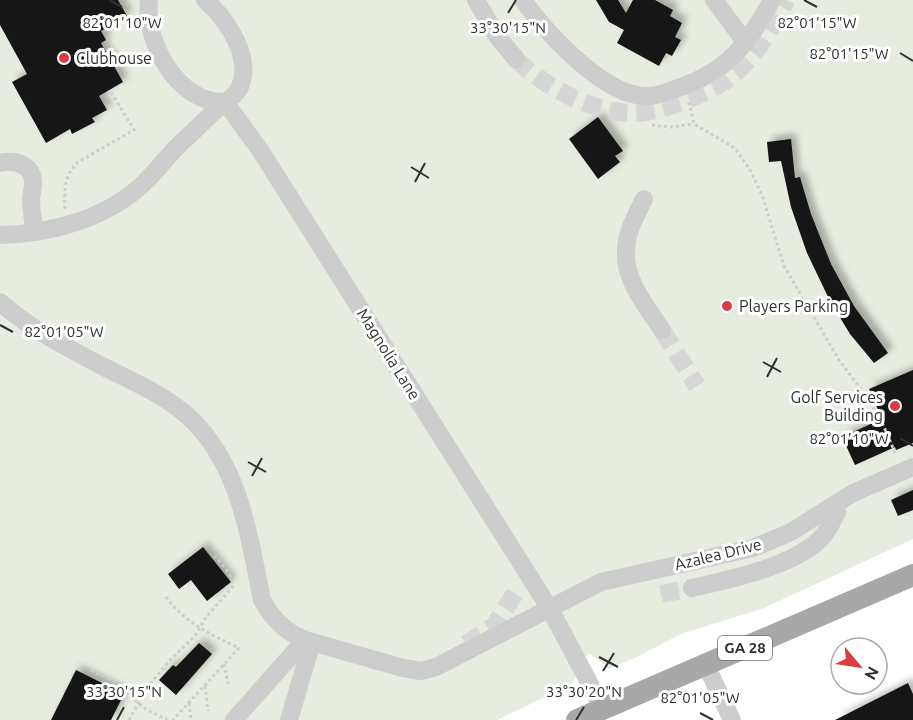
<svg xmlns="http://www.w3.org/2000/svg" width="913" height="720" viewBox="0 0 913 720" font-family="Ubuntu,sans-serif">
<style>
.green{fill:#e6ecdf}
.building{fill:#171717;filter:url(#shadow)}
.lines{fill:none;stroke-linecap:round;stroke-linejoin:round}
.minor-tunnel{stroke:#d6d6d6;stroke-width:18;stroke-dasharray:18 9;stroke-linecap:butt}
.path{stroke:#cdcdcd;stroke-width:3;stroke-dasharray:3 3;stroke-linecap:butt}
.minor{stroke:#cdcdcd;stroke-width:18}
.major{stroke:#a8a8a8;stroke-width:22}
.ticks{fill:none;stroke:#303030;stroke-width:2}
.poi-dot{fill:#de3b43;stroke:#fff;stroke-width:2}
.labels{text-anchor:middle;stroke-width:6;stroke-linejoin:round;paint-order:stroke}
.shield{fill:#fff;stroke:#6e6e6e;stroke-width:1.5}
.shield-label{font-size:15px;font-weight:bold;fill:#303030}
.poi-label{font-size:16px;fill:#303030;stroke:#fff;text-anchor:start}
.street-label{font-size:16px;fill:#303030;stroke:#fff}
.ticks-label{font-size:15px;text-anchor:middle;fill:#303030;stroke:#fff;stroke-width:6;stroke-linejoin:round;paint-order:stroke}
</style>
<defs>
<filter id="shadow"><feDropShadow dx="5.5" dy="-5.5" stdDeviation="3" flood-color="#0004"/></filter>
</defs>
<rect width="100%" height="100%" fill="#fff"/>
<!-- green -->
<path class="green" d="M0 0H913V539L764 608 681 634 635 658 608 669 591 654 572 662 577 674 572 684 497 720H0Z"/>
<!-- building -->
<path class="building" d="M0 0H118L127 16 101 31 106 40 101 43 123 82 99 96 107 110 92 118 95 122 72 134 70 129 46 143 12 82 27 74 0 25Z
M596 0H618L626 13 633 0H655L673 10 670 16 682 23 675 37 681 40 672 56 666 53 659 66 617 43 624 30 609 22Z
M598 117 623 151 615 156 620 162 598 179 569 139Z
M791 139 795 178 800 177 811 214 831 264 854 306 888 353 874 363 850 334 830 301 807 253 791 207 781 161 769 162 767 142Z
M913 370V443L896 450 895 447 855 465 842 437 882 419 869 389Z
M913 490V510L898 516 891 500Z
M203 547 231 582 207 601 191 580 179 589 168 574Z
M199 643 212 654 176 695 159 680 173 665 176 667Z
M76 670 124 694 111 720H51Z
M908 683 913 694V720H835Z"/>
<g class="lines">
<!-- minor-tunnel -->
<path class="minor-tunnel" d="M516 59C544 87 595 114 635 113 660 112 701 96 722 83 751 64 771 31 786 0
M662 330 697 386
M661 594 692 588
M466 644 494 626 519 587"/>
<!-- path -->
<path class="path" d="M689 102 694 124 735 148 750 170 762 195 784 266 839 360 863 392 881 420 896 455
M652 125 671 127 694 124
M65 209C64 191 64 175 78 162L134 130 110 90
M166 597C185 623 210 634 239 648L173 720
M224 664 229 688
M91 670 119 683 131 697 147 710 168 720
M205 686 208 711
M189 703 191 720
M129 720 147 688 169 661 195 636 206 617 232 588C235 576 222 565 215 556"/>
<!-- minor -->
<path class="minor" d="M149 0C144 42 178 104 225 102
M476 0 497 36 516 59
M523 0C545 32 599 89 637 95 652 98 664 93 678 88 728 71 747 45 772 0
M714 0 746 43
M225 102 260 150 550 609 603 709
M0 163C16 159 34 165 33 185 33 189 31 194 31 199 31 210 33 221 35 232
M644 199C636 215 626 233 626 251 624 280 647 307 662 330
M0 235C51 234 109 218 146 181 159 168 170 153 183 141 197 129 209 115 223 104 228 100 233 97 237 92 256 62 228 20 205 0
M0 302C30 329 65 346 100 365 131 381 166 395 191 419 240 466 249 537 262 600 273 620 290 636 312 642
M692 588C730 579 797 566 823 536 829 529 833 520 837 512L836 504
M706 665 732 720
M234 720 305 640
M289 720 312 642 403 668 421 671 436 667 601 582 753 548 791 532 853 493 913 467"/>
<!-- major -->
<path class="major" d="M577 720 913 575"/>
</g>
<!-- ticks -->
<path class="ticks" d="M109 0 122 7M804 0 817 7M508 13 516 0M900 53 913 61M411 167 429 178M415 182 425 163M0 325 13 332M763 362 781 372M767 377 777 358M900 438 913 446M248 462 266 472M252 476 262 458M599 657 618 667M603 671 614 653M700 713 713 720M117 720 124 707M576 720 584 707"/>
<!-- markers -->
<g class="poi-dot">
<circle cx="64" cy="58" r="6"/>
<circle cx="727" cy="306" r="6"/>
<circle cx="895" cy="406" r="6"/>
</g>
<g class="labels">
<!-- shield labels -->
<rect class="shield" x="718" y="636" width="54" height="24" rx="4.5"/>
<g class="shield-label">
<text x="745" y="653">GA 28</text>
</g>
<!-- poi labels -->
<g class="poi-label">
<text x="76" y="64">Clubhouse</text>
<text x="739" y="312">Players Parking</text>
<text x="883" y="403" text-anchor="end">Golf Services<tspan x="883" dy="18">Building</tspan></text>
</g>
<!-- street labels -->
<g class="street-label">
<text transform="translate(389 354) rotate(58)" y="6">Magnolia Lane</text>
<text transform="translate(718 554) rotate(-14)" y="6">Azalea Drive</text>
</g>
</g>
<g class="ticks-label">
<text x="817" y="28">82°01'15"W</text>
<text x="122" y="28">82°01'10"W</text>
<text x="508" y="33">33°30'15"N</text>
<text x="849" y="59">82°01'15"W</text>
<text x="64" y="337">82°01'05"W</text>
<text x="849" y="444">82°01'10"W</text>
<text x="124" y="697">33°30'15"N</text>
<text x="584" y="697">33°30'20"N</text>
<text x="700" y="703">82°01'05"W</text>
</g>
<!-- north arrow -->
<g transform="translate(859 666) rotate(119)"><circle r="28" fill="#ffffff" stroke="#acacac" stroke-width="1.5"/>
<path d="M0-4.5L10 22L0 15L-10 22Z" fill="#de3b43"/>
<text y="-9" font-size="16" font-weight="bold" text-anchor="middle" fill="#303030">N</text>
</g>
</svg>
